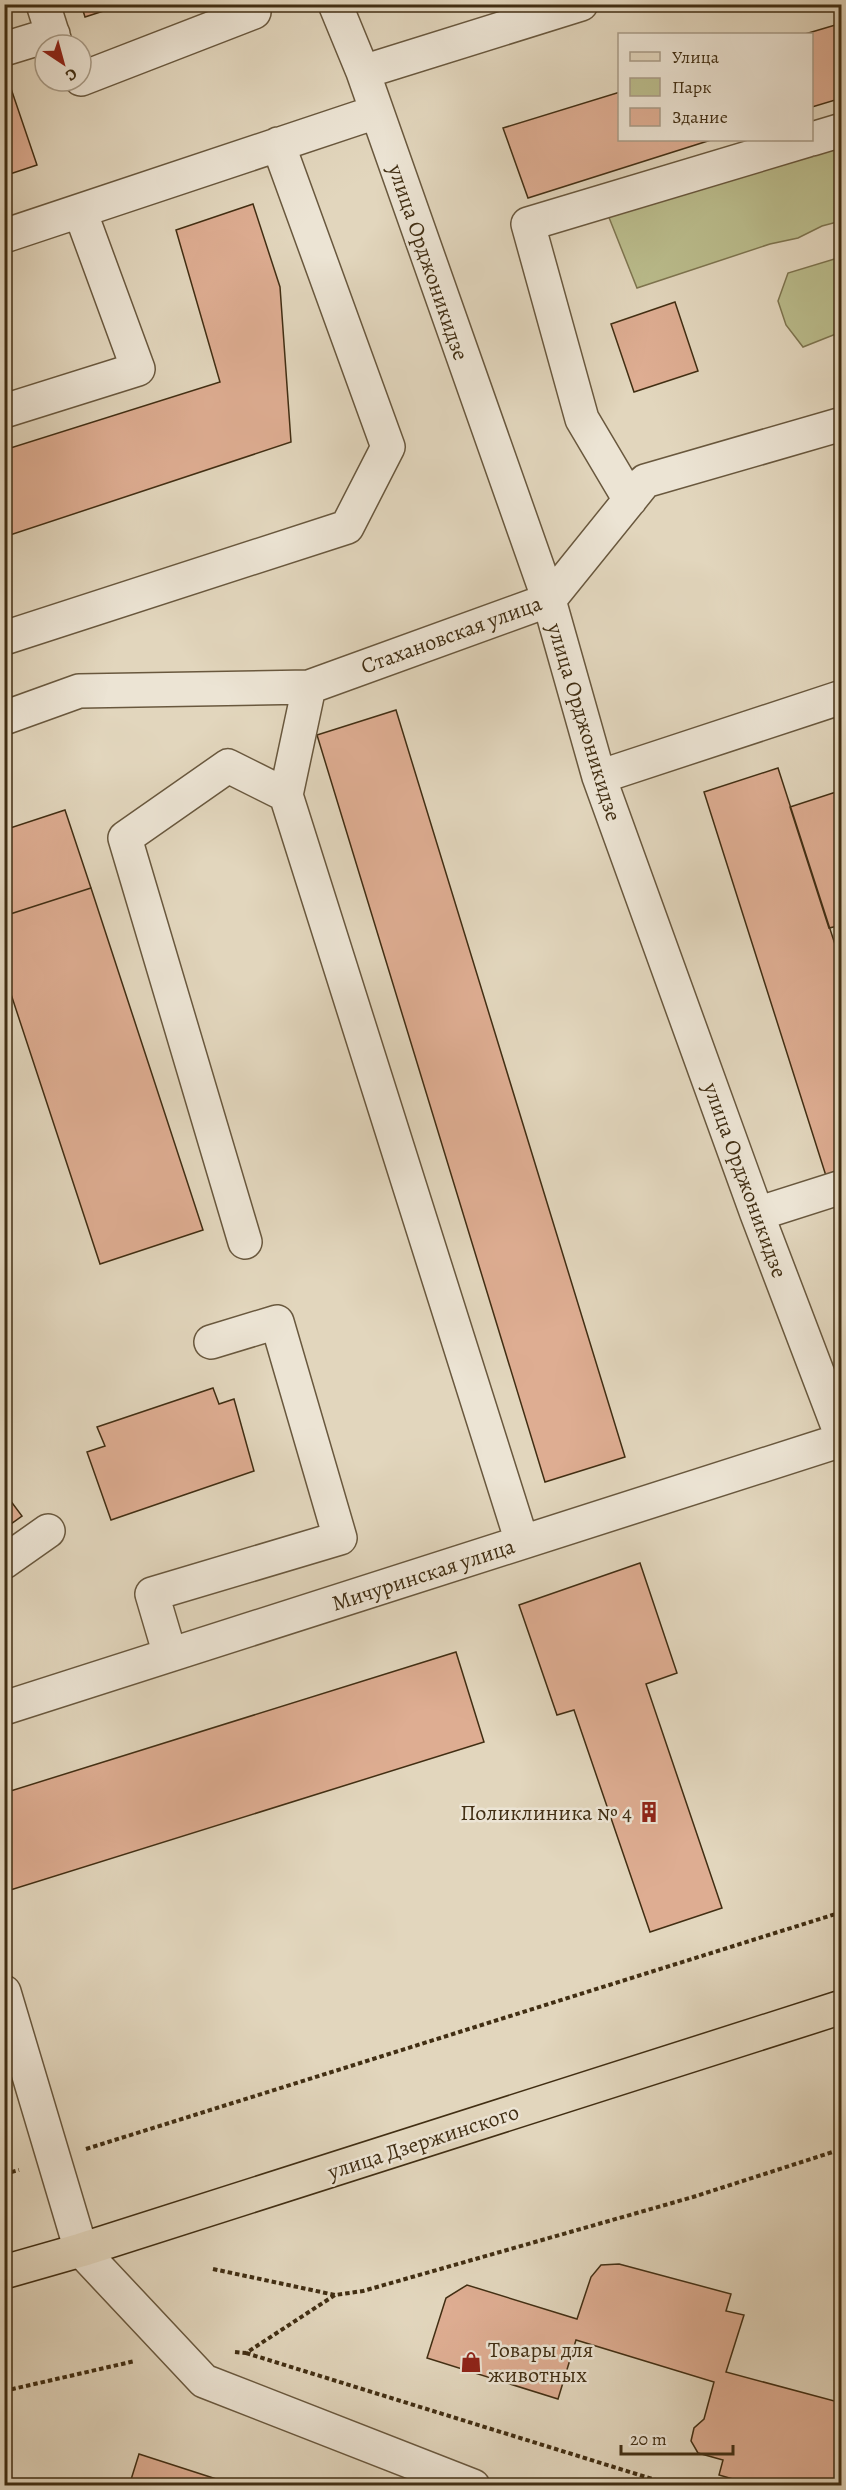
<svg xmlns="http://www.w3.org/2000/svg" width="846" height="2490" viewBox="0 0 846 2490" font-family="Alegreya,serif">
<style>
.green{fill:#babc8c;stroke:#7e7550;stroke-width:1.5}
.building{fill:#dead92;stroke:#412e13;stroke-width:1.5}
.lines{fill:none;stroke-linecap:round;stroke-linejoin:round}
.minor-casing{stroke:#69583e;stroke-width:36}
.major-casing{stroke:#412e13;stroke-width:36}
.path{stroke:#412e13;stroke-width:4;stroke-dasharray:4.5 3;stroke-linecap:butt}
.minor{stroke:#ece4d4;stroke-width:33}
.major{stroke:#e2d6bd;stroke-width:33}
.labels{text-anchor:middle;stroke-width:5;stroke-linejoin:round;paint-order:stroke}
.street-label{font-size:22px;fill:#412e13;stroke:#ece4d4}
.poi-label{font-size:22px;fill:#412e13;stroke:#ece4d4;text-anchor:end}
</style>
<rect width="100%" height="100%" fill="#e2d6bd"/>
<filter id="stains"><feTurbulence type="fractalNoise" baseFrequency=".00333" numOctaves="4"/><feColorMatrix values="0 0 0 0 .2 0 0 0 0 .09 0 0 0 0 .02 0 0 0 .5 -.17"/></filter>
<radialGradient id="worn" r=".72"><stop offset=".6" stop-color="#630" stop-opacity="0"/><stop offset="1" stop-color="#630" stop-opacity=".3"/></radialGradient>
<!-- green -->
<path class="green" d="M841 137V221L822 226 798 238 770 244 637 288 608 215Z
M841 257V332L803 347 786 325 778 301 788 273Z"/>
<!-- building -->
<path class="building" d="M81 4H125L85 17Z
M842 23V98L812 107V34H805Z
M4 68 37 165 4 176Z
M620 92V140H711L528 198 503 128Z
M253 204 280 287 291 442 4 537V450L220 382 176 230Z
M675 302 698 371 634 392 611 324Z
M396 710 625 1457 545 1482 317 735Z
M778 768 842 966V1174L827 1179 704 792Z
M842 790V925L829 928 790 807Z
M65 810 91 888 4 916V830Z
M91 888 203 1230 100 1264 4 973V916Z
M213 1388 219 1404 234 1399 254 1471 111 1520 87 1452 105 1446 97 1427Z
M4 1492 22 1516 4 1529Z
M640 1563 677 1673 646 1684 722 1908 650 1932 574 1710 557 1715 519 1605Z
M456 1652 484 1742 4 1892V1793Z
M4 2037 17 2080 4 2084Z
M619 2264 731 2294 726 2311 744 2315 726 2372 842 2403V2486H757L719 2475 723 2460 698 2453 691 2441 694 2428 704 2419 714 2382 576 2340 558 2399 427 2358 446 2298 467 2285 577 2319 591 2277 601 2265Z
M139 2454 238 2486H129Z"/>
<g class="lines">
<defs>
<path id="minor" d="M43 4 56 45
M335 4 363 72 549 600 599 777 757 1214 842 1437
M4 49 53 34
M363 72 581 4
M81 79 254 12 252 4
M812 139 842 130
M4 236 376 112
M4 411 138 369 80 211
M630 500 582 419 528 224 808 140
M4 638 347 527 388 447 278 144
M309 687 286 795 522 1542
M4 718 79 691 309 687 549 600 645 481 842 424
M599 777 842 697
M757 1214 842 1187
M245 1242 125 838 228 766 286 795
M4 1562 48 1531
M170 1655 152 1594 340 1538 277 1322 211 1342
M4 1708 842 1440
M4 1992 81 2250 204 2381 473 2486"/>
<path id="major" d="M4 2272 81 2250 842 2007"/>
</defs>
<!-- minor casing -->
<use href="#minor" class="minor-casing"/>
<!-- major casing -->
<use href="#major" class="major-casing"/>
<!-- path -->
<path class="path" d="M86 2149 842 1912
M4 2174 19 2170
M213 2269 335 2295 363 2291 693 2197 842 2149
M235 2352 246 2353 335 2295
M246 2353 675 2486
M4 2391 135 2361"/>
<!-- minor -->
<use href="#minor" class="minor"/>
<!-- major -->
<use href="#major" class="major"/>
</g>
<!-- icons -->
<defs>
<symbol id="building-bare" viewBox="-9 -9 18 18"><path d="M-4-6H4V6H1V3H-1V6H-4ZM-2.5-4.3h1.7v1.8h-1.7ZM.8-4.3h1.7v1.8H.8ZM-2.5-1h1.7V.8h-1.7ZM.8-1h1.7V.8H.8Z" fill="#8f2418" stroke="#ece4d4" stroke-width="2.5" paint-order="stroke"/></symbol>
<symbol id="shop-bare" viewBox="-9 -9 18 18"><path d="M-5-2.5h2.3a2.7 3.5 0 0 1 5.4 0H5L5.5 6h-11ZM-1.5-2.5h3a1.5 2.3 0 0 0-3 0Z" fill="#8f2418" stroke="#ece4d4" stroke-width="2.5" paint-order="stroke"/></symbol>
</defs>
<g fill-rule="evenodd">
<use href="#building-bare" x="634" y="1797" width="30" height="30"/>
<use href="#shop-bare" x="456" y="2347" width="30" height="30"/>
</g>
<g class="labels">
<!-- street labels -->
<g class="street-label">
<text transform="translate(429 262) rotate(71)" y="8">улица Орджоникидзе</text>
<text transform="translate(451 634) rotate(-20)" y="8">Стахановская улица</text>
<text transform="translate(585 722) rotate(73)" y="8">улица Орджоникидзе</text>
<text transform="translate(746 1180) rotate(70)" y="8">улица Орджоникидзе</text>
<text transform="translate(423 1574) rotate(-18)" y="8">Мичуринская улица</text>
<text transform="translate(423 2141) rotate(-18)" y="8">улица Дзержинского</text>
</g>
<!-- poi labels -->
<g class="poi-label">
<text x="632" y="1820">Поликлиника № 4</text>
<text x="488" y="2357" text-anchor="start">Товары для<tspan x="488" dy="25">животных</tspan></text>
</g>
</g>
<!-- margin -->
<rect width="846" height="2490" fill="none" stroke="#e2d6bd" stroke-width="24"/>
<rect x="6" y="6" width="834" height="2478" fill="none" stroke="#412e13" stroke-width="3"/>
<rect x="12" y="12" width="822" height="2466" fill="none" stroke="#412e13" stroke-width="1.5"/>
<!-- legend -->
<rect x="618" y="33" width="195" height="108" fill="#ece4d4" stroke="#a89b87" stroke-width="1.5"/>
<rect x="630" y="52" width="30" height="9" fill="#e2d6bd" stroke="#a89b87" stroke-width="1.5"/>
<text x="672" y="63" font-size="18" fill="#412e13">Улица</text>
<rect x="630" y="78" width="30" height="18" fill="#babc8c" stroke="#a89b87" stroke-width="1.5"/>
<text x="672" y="93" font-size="18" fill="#412e13">Парк</text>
<rect x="630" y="108" width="30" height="18" fill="#dead92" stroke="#a89b87" stroke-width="1.5"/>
<text x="672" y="123" font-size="18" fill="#412e13">Здание</text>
<!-- north arrow -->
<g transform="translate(63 63) rotate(144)"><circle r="28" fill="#ece4d4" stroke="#a89b87" stroke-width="1.5"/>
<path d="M0-4.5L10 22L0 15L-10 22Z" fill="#8f2418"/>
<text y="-9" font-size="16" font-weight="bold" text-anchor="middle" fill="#412e13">С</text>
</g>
<!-- scale -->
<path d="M621 2445v9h112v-9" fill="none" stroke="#412e13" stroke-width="3"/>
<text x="630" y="2445" font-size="18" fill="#412e13" stroke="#ece4d4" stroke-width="4.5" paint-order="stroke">20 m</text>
<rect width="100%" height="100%" filter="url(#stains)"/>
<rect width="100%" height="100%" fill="url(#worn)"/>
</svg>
